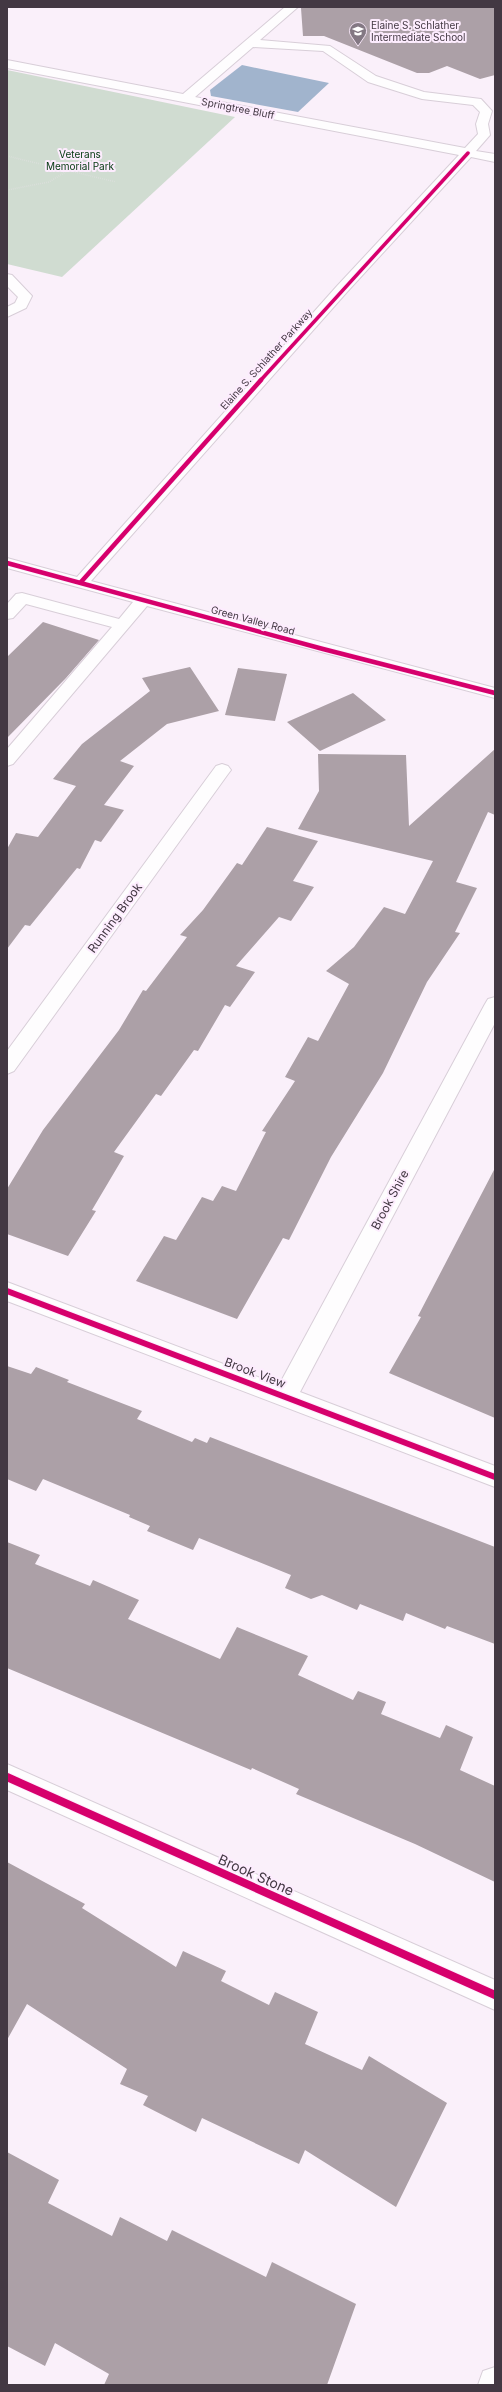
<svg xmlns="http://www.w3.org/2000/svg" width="502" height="2392" viewBox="0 0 502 2392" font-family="Inter,sans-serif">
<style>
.green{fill:#d0dcd1}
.water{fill:#a1b4cd}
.building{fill:#aca0a7}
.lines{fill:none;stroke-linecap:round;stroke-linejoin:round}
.minor-casing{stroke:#d8ced8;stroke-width:2}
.path{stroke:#e3e0e3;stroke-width:1.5;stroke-dasharray:0.5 1.5;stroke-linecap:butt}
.minor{fill:#fefdfe;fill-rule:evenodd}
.cycleway-far3-casing{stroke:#fdecfe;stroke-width:5}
.cycleway-far2-casing{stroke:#fdecfe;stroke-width:6}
.cycleway-far1-casing{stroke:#fdecfe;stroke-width:8}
.cycleway-casing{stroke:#fdecfe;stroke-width:10}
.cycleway-far3{stroke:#d6006c;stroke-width:3.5}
.cycleway-far2{stroke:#d6006c;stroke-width:4.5}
.cycleway-far1{stroke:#d6006c;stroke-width:6}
.cycleway{stroke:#d6006c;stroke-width:8}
.labels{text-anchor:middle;stroke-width:4;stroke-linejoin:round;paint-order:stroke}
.far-poi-label{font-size:10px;fill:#433843;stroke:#fdecfe;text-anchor:start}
.far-street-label{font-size:10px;fill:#433843;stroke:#fdecfe}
.far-park-label{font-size:10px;fill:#00370d;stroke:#fdecfe}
.street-label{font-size:12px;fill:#433843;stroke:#fdecfe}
.near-street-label{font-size:14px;fill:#433843;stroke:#fdecfe}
</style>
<rect width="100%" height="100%" fill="#faf0fa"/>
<!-- green -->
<path class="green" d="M7 70 235 117 62 277 7 264Z"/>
<!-- water -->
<path class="water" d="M242 65 329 83 298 112 211 96 210 90Z"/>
<!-- building -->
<path class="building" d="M495 7V75L480 79 447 66 429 73H417L324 36H303L301 8Z
M43 622 99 640 66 678 7 738V657Z
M190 667 219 711 167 724 120 761 134 766 104 805 124 810 101 842 95 840 80 869 77 868 30 926 25 925 7 949V849L16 833 38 837 76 786 53 779 82 744 150 691 142 678Z
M238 668 287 674 275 721 225 715Z
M353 693 386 720 320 751 287 722Z
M495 749V815L488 812 456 882 477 888 455 932 460 933 427 982 383 1073 331 1157 289 1240 283 1238 237 1319 136 1281 164 1236 176 1240 202 1197 213 1201 222 1186 236 1191 266 1132 262 1131 295 1081 285 1077 308 1037 318 1041 349 984 326 971 354 947 384 907 405 914 433 861 298 829 319 791 318 754 406 755 409 826Z
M267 827 318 841 293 881 314 887 291 921 279 917 236 966 255 972 230 1007 225 1005 198 1051 194 1050 161 1096 156 1094 114 1152 124 1156 92 1210 96 1211 68 1256 7 1234V1189L43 1130 119 1030 143 990 146 991 187 937 180 935 203 910 237 863 242 865Z
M495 1168V1418L389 1373 421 1317 418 1316Z
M7 1366 31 1374 36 1367 69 1380 67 1382 142 1411 137 1419 192 1442 195 1438 207 1443 210 1437 495 1547V1644L447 1626 445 1629 406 1613 403 1621 360 1604 357 1610 322 1595 311 1599 285 1588 291 1575 199 1538 193 1550 147 1531 150 1526 129 1517 130 1515 43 1479 36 1491 7 1479Z
M7 1542 40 1555 35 1564 90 1586 93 1580 139 1600 128 1619 220 1659 237 1627 308 1656 298 1675 353 1700 358 1691 386 1702 381 1714 440 1738 446 1725 473 1737 460 1770 495 1786V1882L415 1844 296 1794 299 1789 252 1768 251 1770 7 1668Z
M7 1862 85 1904 82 1908 176 1967 183 1951 226 1971 221 1981 269 2005 275 1992 318 2012 305 2044 362 2070 369 2056 447 2103 396 2207 305 2150 299 2164 202 2118 196 2132 143 2105 148 2096 120 2084 127 2069 27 2004 7 2040Z
M7 2152 59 2180 48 2203 112 2236 120 2217 167 2241 172 2230 266 2277 272 2262 356 2304 327 2385H104L109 2374 55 2343 45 2366 7 2346Z"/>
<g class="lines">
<defs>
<path id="minor" d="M285 7H298L260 40 330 46 376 76 424 92 481 99 492 111 488 124 490 135 476 151 495 154V162L471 157 347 292 91 581 495 688V698L147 606 13 764 7 766V749L112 627 26 604 13 618 7 619V604L16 594 22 593 119 619 133 602 7 568V558L77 577 337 286 459 155 7 68V60L183 94ZM253 47 323 51 368 82 422 99 473 105 480 112 476 124 478 134 465 148 195 97Z
M7 274 12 275 32 296 26 308 7 317V307L15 303 18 297 7 286Z
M222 764 228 766 231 770 228 774 14 1071 7 1074V1051L216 766Z
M495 997V1023L300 1392 495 1466V1487L7 1301V1282L279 1385 485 1004 488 999Z
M7 1764 495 1980V2010L7 1790Z
M495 2367V2385H478L483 2371Z"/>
</defs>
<!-- minor casing -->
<use href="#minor" class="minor-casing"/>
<!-- path -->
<path class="path" d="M7 156 116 182
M7 190 49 182 67 171"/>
<!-- minor -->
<use href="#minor" class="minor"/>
<defs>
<path id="cycleway-far3" d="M260 381 468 153"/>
<path id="cycleway-far2" d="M7 563 323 649 495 693
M81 582 261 380"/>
<path id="cycleway-far1" d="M7 1291 495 1477"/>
<path id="cycleway" d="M7 1777 495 1995"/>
</defs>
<!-- cycleway-far3 casing -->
<use href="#cycleway-far3" class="cycleway-far3-casing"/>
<!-- cycleway-far2 casing -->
<use href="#cycleway-far2" class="cycleway-far2-casing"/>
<!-- cycleway-far1 casing -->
<use href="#cycleway-far1" class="cycleway-far1-casing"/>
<!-- cycleway casing -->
<use href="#cycleway" class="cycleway-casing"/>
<!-- cycleway-far3 -->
<use href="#cycleway-far3" class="cycleway-far3"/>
<!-- cycleway-far2 -->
<use href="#cycleway-far2" class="cycleway-far2"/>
<!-- cycleway-far1 -->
<use href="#cycleway-far1" class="cycleway-far1"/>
<!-- cycleway -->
<use href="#cycleway" class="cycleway"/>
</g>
<!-- icons -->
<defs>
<symbol id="school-pin" viewBox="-11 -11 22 30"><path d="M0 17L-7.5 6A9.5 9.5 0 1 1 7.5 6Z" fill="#837883" stroke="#fdecfe"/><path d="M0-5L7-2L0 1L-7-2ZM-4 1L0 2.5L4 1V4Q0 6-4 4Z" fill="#fff"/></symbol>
</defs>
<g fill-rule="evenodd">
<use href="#school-pin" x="348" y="21" width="20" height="27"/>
</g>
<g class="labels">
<!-- far-poi labels -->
<g class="far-poi-label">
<text x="371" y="29">Elaine S. Schlather<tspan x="371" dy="12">Intermediate School</tspan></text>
</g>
<!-- far-street labels -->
<g class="far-street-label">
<text transform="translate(238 108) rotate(11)" y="4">Springtree Bluff</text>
<text transform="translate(266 359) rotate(-48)" y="4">Elaine S. Schlather Parkway</text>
<text transform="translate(253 620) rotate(15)" y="4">Green Valley Road</text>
</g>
<!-- far-park labels -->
<g class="far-park-label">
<text x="80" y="158">Veterans<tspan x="80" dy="12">Memorial Park</tspan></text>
</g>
<!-- street labels -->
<g class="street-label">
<text transform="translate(115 918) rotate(-54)" y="4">Running Brook</text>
<text transform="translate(390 1200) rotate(-62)" y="4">Brook Shire</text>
<text transform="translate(255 1373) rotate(21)" y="4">Brook View</text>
</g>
<!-- near-street labels -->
<g class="near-street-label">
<text transform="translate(256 1875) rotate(24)" y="5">Brook Stone</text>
</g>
</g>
<!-- border -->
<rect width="502" height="2392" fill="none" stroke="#433843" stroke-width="16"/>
</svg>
